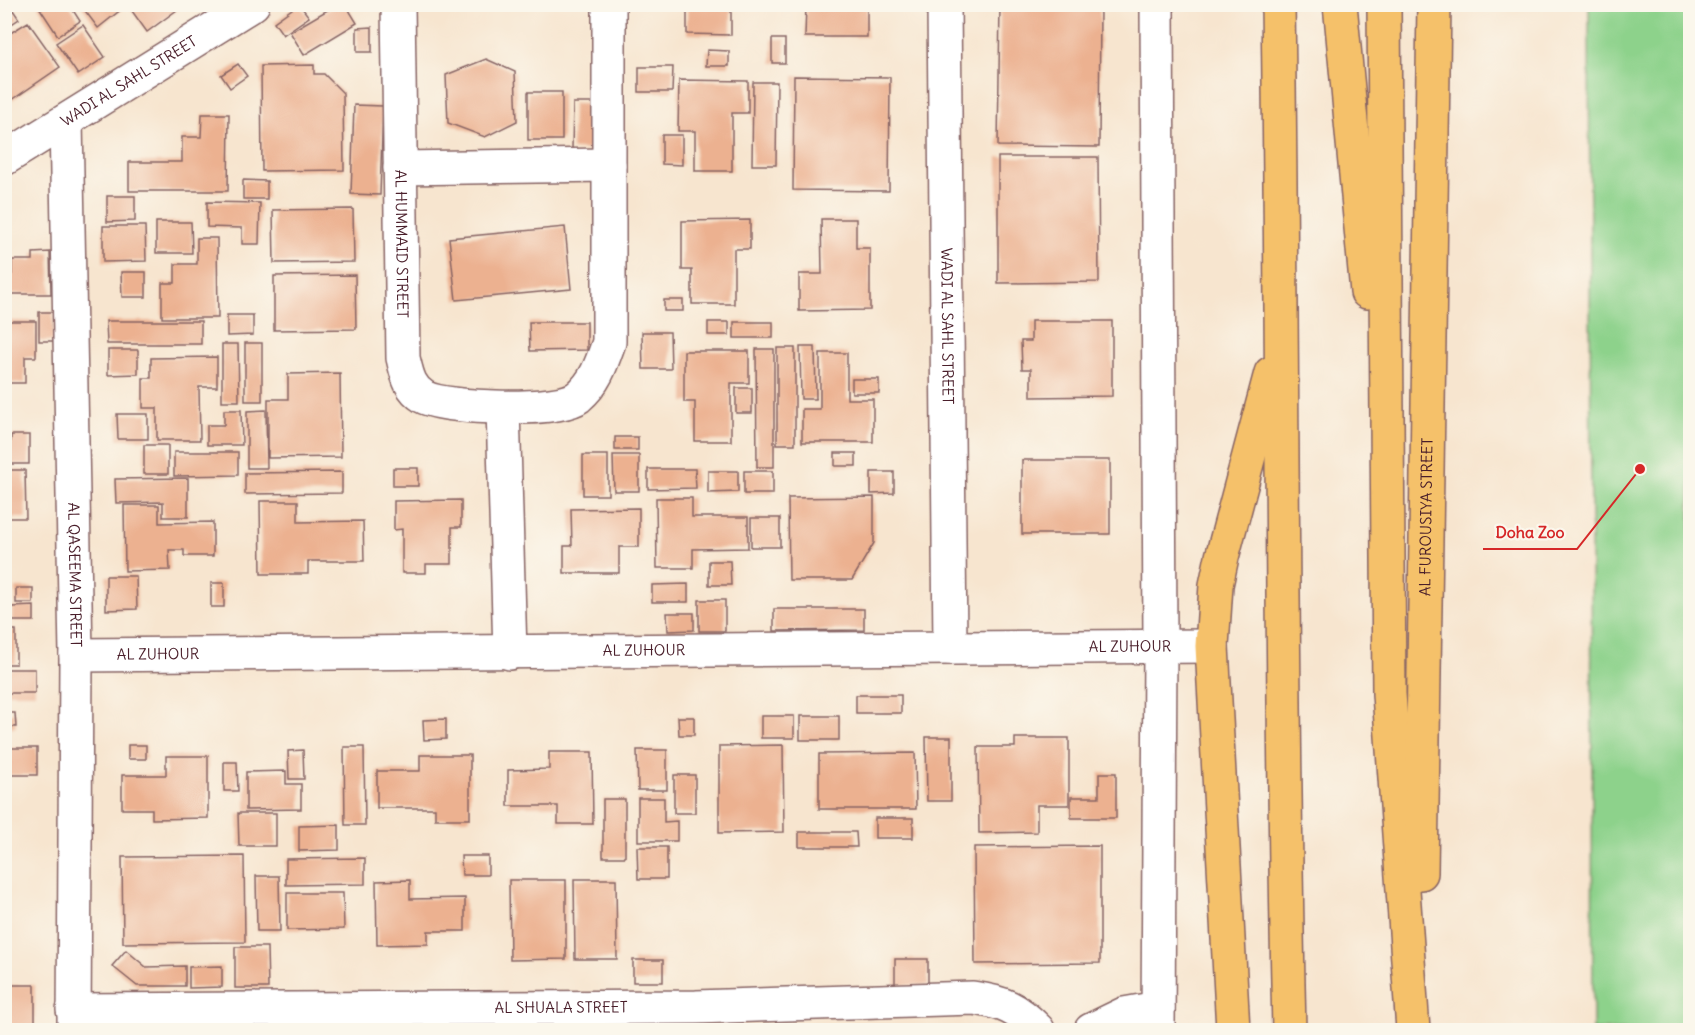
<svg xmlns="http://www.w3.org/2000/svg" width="1695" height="1035" viewBox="0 0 1695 1035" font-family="Delius,sans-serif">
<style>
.green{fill:#8dd28b;stroke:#6c785b;stroke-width:1.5}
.building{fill:#ecb190}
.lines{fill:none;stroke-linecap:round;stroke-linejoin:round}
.minor-casing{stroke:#876464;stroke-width:36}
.trunk-casing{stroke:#876464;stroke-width:36}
.minor{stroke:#fff;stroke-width:33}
.trunk{stroke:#f5c16b;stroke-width:33}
.labels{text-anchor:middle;stroke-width:4.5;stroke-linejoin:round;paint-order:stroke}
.street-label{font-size:15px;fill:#4a1f2b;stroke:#fbf7ec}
.leader{fill:none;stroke:#d62828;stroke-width:2}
.callout-dot{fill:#d62828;stroke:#fbf7ec;stroke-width:2}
.callout-label{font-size:16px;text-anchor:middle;font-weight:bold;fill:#d62828;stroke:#fbf7ec;stroke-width:4.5;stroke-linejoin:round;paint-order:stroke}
</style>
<rect width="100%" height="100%" fill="#fbf7ec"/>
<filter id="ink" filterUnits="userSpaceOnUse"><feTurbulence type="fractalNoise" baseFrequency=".0167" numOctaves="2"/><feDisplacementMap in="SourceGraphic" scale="12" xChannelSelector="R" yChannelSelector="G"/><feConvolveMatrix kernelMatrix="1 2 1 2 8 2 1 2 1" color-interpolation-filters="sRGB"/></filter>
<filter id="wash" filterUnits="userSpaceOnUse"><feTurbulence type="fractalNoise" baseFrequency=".008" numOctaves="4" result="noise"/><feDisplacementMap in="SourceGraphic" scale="24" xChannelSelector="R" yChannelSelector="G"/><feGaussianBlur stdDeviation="1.35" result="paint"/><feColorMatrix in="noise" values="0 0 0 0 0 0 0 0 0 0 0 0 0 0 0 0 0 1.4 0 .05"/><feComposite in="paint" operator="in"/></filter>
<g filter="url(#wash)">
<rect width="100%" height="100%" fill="#f7e5cf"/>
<!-- green -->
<path class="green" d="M1589 5H1690V1030H1593Z"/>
<g id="blocks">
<!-- building -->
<path class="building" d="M4 4H9L19 19 4 29Z
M37 4H69L80 21 58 36Z
M80 4H120L123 8 98 28Z
M127 4H185L147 32Z
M299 4 309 17 283 35 274 22Z
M687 4H731V35L687 34Z
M806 4H867V37H805Z
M1000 4H1100L1099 147 998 146Z
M336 5H346L357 23 304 55 290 32Z
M28 22 60 67 9 102 4 95V37Z
M83 25 105 57 78 75 56 43Z
M372 27V52H357V28Z
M772 39H785V63H772Z
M707 50 729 51V66H706Z
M486 59 515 72 517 121 485 137 448 123 446 75Z
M238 64 247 76 230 88 221 75Z
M314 65V74H324L343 93 344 170 262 171 261 66Z
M639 67H673L672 92H639Z
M794 76 890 77 889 191 793 190Z
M679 80 748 81V113H732V171H695V131H678Z
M753 82H777L776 165H752Z
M528 92H562V140H528Z
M573 103H596L594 150 572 149Z
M354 105 383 106 380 195 351 194Z
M202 114H229L228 191H129V162H182V137H201Z
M662 135H682V165L662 164Z
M998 157H1098L1099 282 998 283Z
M243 180 267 181V199H243Z
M107 196H135V221L107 222Z
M207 202 260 203 259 244H242V228L207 227Z
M353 209 354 262 274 263 273 210Z
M821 219H856V248H870V310L799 311V274H822Z
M750 220V249H734V304H692V270H682V221Z
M156 222H191L192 253H156Z
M103 226H145L146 261 103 262Z
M565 227 571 289 456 300 449 238Z
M197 238H217L218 318H162V283H175V264H197Z
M50 252 51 294H5V274H12V260H33V253Z
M121 272H146V297H122Z
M355 275 356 329 274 330V276Z
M664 300H683V311H664Z
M39 312H53V341H39Z
M227 315H253V335L227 336Z
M4 321H36V357H25V383H4Z
M106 321H201V344H107Z
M1031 321H1112V396L1031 397V369H1022L1021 341H1031Z
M529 322H587V350L530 351Z
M708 322H729V335H708Z
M734 322H773V338H734Z
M642 332H670L671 369H643Z
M245 343H262V401H245Z
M222 344H238L239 401H222Z
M800 347H815L816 399H801Z
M777 348H795V444H777Z
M756 349H774V467H757Z
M108 350H138V374L108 375Z
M684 351H749V383H731V441H695V402H684Z
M820 353H847V399H873V442H802V409H820Z
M217 357V387H199L200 440H157V408H143V378H151V358Z
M340 373 341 457 268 458V399H288V374Z
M852 379H879V393H852Z
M736 388H752V413H736Z
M224 410H241L242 445H207V425H224Z
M266 410 267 468H247V411Z
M117 414H148V439H118Z
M11 435H29V464H4V441H11Z
M615 437H638V450H615Z
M144 445H168V474H144Z
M174 452H238V475L174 476Z
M835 453H856V466H835Z
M583 455H608V495H583Z
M613 455H639V491H614Z
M1022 460H1110V534H1022Z
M393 468H418V486H393Z
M648 469H695L696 488 648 489Z
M4 470H25L26 518H4Z
M708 471H738V492L708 493Z
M744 471H773V494H744Z
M342 472V493L245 494V473Z
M871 472H894V493L871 494Z
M188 478V517H163V502L116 503 115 479Z
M874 497V543L852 580H789L788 498Z
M656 498H692V517H748V548L693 549V568H657Z
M461 500V527H452V564H426V573H402V529L394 530V501Z
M260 501H298V522L363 521 364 561H308V574H261Z
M124 505H159V523L213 522V556H184V550H169L170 570 125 571Z
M639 508V547H619V573H564V546H572L571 509Z
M751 518H780V547H751Z
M709 561H730L731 585H709Z
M106 576H136L137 609 106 610Z
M211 583H224V607H211Z
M688 584V602H652V585Z
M16 588H33V603H16Z
M699 600H725V631H699Z
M34 606V621H12V607Z
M774 609H864V630L774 631Z
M667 613H694V630L668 631Z
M4 630H16V664H4Z
M4 669H35V693H4Z
M856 695H901V713H856Z
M4 713H15L16 727H4Z
M761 716H794V738H761Z
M800 716H839V740H800Z
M678 717H694V735H679Z
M446 719V739L424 740 423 720Z
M926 737H951V801H927Z
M1015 738H1069V805H1037V832L979 833 978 747H1015Z
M128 745H146V759H128Z
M783 745 784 832 719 833V746Z
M344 747H364L365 825H345Z
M4 748H37V775H4Z
M303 750 304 779H289L288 751Z
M637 750H667V790H638Z
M549 752H592L593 824H558V806H508V770L549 769Z
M915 753 916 809H819V754Z
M420 755H470V819H435V808H377V771H420Z
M166 756H208V818L152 819V809H122V775H166Z
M224 762H237L238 791H224Z
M286 771V784H301V809L246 810V772Z
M1099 773H1116V818H1071V797H1099Z
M674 775H695V813H674Z
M638 798H664V822L677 821V841H638Z
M603 799H625V857H603Z
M238 813H276V846H239Z
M875 818H913V838H875Z
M339 825V850L299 851V826Z
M799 832H856L857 847H799Z
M1100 846V963L975 964 974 847Z
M637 847H667V879H638Z
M244 856 245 942 123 943 122 857Z
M461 856H488V875H462Z
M365 858V884L286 885V859Z
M256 876H279L280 931H257Z
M574 879H616L617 959H575Z
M410 880V899L465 898V931H428V944L377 945 376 881Z
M509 880H566V959L510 960Z
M4 889H7V927L4 926Z
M287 893H343L344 929 287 930Z
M235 947H267L268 988H235Z
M126 950 146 967 185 966V986H137L112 966Z
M895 959H928V985H895Z
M633 960H663V982H633Z
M222 966V987L189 988V967Z
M4 985H35V1030H4Z"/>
</g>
</g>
<g filter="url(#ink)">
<use href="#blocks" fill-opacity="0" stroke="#876464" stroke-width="1.5"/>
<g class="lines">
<defs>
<g id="minor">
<path id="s1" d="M398 4 403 358C407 374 409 388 424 397 446 409 559 412 578 397 596 382 602 362 609 342V4"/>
<path id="s2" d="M944 4 950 648"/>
<path d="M1157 4 1160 646 1158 1030"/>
<path id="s3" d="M66 121 76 655 74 1030"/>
<path id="s4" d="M4 159 253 4"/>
<path d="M400 168 609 165"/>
<path d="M503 408 510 653"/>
<path id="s5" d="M76 655 1212 646"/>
<path id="s6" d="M73 1010 696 1007 973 998C1003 1002 1017 1008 1038 1030"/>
<path d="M1091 1030 1124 1014 1158 1008"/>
</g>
<g id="trunk">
<path d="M1278 4C1283 346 1281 689 1289 1030"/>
<path d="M1340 4 1367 292"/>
<path d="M1384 4 1389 694 1413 1030"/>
<path id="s7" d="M1421 873 1434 4"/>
<path d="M1233 1030 1212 646 1216 585 1222 557 1271 373"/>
</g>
</defs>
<!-- minor casing -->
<use href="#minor" class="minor-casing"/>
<!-- trunk casing -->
<use href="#trunk" class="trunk-casing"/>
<!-- minor -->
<use href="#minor" class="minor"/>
<!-- trunk -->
<use href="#trunk" class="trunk"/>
</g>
</g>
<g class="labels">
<!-- street labels -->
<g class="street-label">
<text dy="5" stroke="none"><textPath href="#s4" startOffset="147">WADI AL SAHL STREET</textPath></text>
<text dy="5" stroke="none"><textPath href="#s1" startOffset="240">AL HUMMAID STREET</textPath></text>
<text dy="5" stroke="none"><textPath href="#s2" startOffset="322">WADI AL SAHL STREET</textPath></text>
<text dy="5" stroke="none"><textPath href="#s7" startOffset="356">AL FUROUSIYA STREET</textPath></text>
<text dy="5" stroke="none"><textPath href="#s3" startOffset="454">AL QASEEMA STREET</textPath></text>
<text dy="5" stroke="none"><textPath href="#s5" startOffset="1054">AL ZUHOUR</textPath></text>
<text dy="5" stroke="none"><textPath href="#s5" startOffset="568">AL ZUHOUR</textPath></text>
<text dy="5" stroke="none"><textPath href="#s5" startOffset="82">AL ZUHOUR</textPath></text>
<text dy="5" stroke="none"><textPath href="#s6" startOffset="488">AL SHUALA STREET</textPath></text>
</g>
</g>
<!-- callouts -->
<path class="leader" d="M1640 469L1577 549H1483"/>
<circle class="callout-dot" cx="1640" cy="469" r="6"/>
<g class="callout-label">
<text x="1530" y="538">Doha Zoo</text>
</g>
<!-- margin -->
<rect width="1695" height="1035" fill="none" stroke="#fbf7ec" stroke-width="24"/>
</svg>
